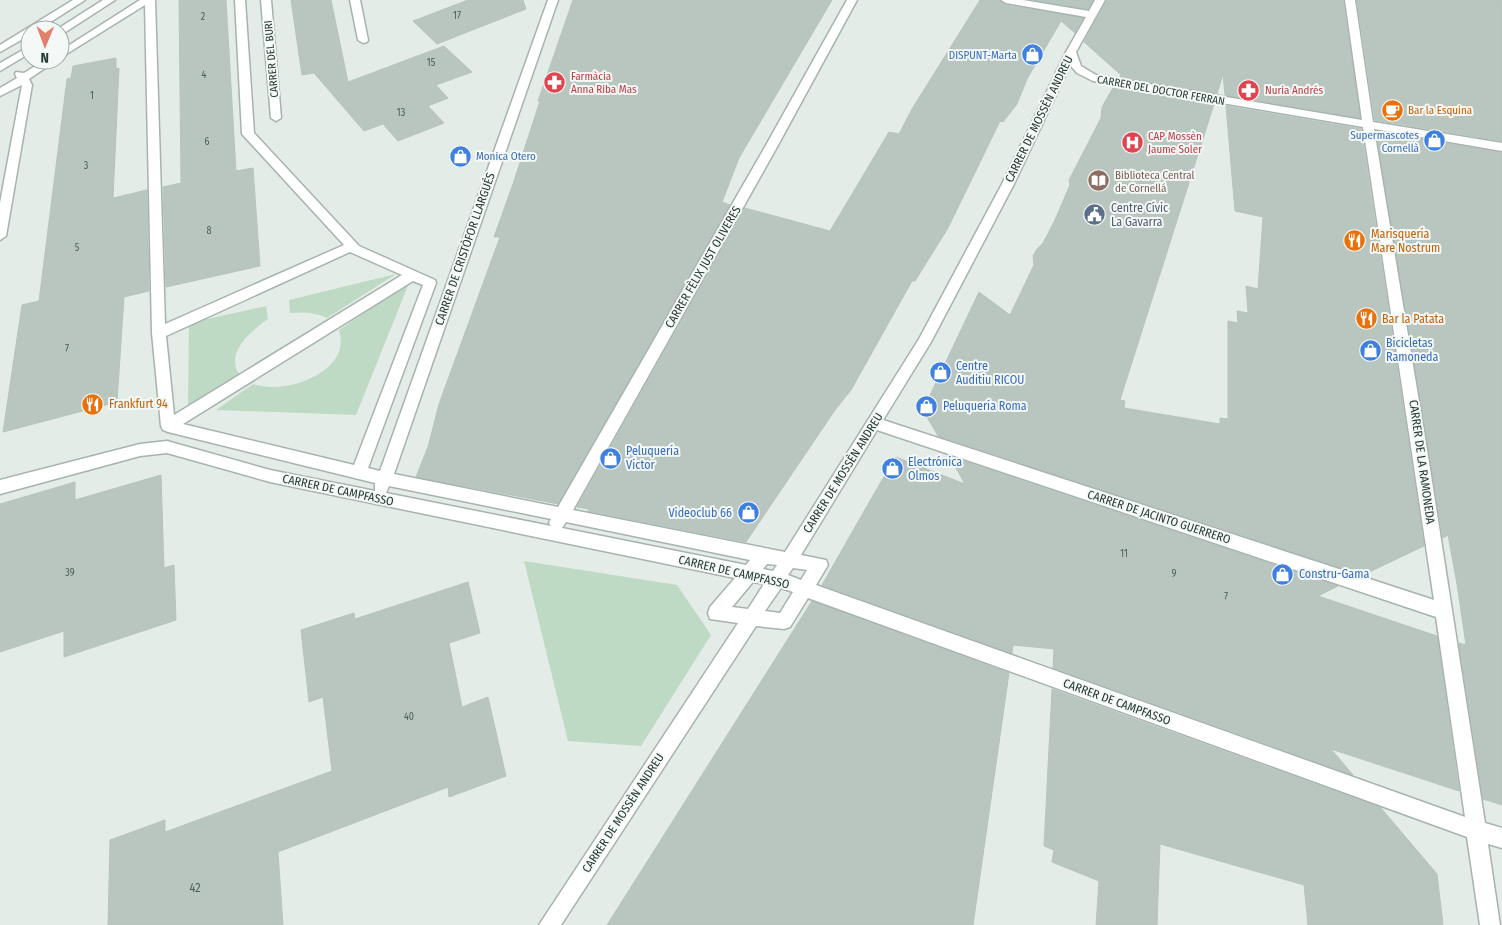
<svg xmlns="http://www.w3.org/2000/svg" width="1502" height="925" viewBox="0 0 1502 925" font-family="'Fira Sans Condensed',sans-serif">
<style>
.green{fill:#bfdac4}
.building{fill:#b9c6c0;stroke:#b7c4be}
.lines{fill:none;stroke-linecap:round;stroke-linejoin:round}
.minor-casing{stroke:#a7b3ae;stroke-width:3}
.minor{fill:#fff;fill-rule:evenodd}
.labels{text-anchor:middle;stroke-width:4;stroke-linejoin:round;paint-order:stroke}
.number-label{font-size:10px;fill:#4a5e57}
.far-shop-label{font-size:11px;fill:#366cbe;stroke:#f4f8f6;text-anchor:end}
.far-street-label{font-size:11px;fill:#253b34;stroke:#f4f8f6}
.far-health-label{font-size:11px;fill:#be3a42;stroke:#f4f8f6;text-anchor:start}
.far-food-label{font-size:11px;fill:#c56008;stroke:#f4f8f6;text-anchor:start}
.far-education-label{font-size:11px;fill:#785e54;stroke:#f4f8f6;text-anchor:start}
.street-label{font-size:12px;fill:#253b34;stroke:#f4f8f6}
.service-label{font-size:12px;fill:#4e5e75;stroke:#f4f8f6;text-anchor:start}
.food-label{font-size:12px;fill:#c56008;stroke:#f4f8f6;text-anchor:start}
.shop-label{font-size:12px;fill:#366cbe;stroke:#f4f8f6;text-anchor:start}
.near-number-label{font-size:12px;fill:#4a5e57}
</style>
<rect width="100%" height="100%" fill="#e4ece7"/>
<!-- green -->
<path class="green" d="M396 274 327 318C314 312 304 312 290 313L289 300Z
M409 283 356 415 216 410 253 384C284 396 353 372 339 330Z
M266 306 268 319C251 331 225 352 239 374L188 407 189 323Z
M524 561 677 585 711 635 641 746 568 741Z"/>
<!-- building -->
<path class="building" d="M179 0H226L236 171 253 168 260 266 166 287 163 187 181 183Z
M291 0H331L348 82 444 46 472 72 436 85 448 98 428 106 444 123 398 141 383 124 364 131 314 73 302 75Z
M468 0H523L526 9 437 44 413 21Z
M573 0H832L739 158 722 202 730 205 558 504 416 477 428 447 439 404 500 237H494L513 184 540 101H538Z
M980 0H999L1006 5 1083 18 1075 33 1061 21 1027 79 1017 104 1003 122 1000 121 948 228 915 281H912L851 390 835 410 746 542 588 511 589 509 577 507 745 208 830 231 889 132 899 134 912 109Z
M1034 0H1093L1088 9Z
M1107 0H1343L1360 118 1225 95 1223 74 1217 94 1120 77 1121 75 1084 42Z
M1357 0H1502V141L1375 120Z
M116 58V69L119 68 113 198 147 190 149 291 124 297 117 402 3 432 22 305 39 301 67 79 71 78 73 66Z
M1114 86 1214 104 1120 400 1125 401 1124 408 1220 424V418L1228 419V321L1238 323 1237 311 1248 313 1246 286 1258 289 1263 217 1235 211 1226 106 1361 129 1424 546 1363 575 938 436 923 410 979 292 1010 315 1034 265 1033 256 1037 249 1043 243 1054 222 1070 185 1069 180 1101 118 1102 107Z
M1376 131 1502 153V805L1483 799 1459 643 1466 645 1457 584 1448 535 1443 538Z
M949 456 1338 586 1318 596 1437 636 1459 791 1331 749 1353 775 1053 668 1054 649 1013 645 1012 653 822 585 875 492 896 457 965 484Z
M161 475 164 568 174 565 176 620 64 657V631L0 652V504L75 482V500Z
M468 582 480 633 449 643 462 707 488 697 506 776 449 797 448 787 278 852 283 925H108L110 840 165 820V832L332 771 323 697 309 702 301 630 354 613 355 619Z
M812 601 1009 673 973 925H607Z
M1052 689 1381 808 1437 874 1443 925H1308L1304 885 1160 844 1157 925H1096L1099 881 1052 862 1054 850 1044 846Z"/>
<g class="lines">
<defs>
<path id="minor" d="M73 0H85L38 30H30V35L0 52V45Z
M103 0H115L64 33 60 34V30H56Z
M140 0H155L165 324 344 245 242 134 235 0H245L254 133 359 246 435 280 436 283 368 468 380 471 548 0H558L394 474 558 507 765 147 847 0H857L777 147 573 510 785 552 919 339 1002 184 1066 52 1086 17 1006 3 1001 0H1023L1089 11 1095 0H1105L1076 52 1081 66 1096 75 1362 120 1345 0H1355L1373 122 1502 143V151L1374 129 1429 462 1485 823 1502 828V848L1488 844 1500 925H1480L1467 837 808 598 790 627 784 629 756 626 561 925H539L738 623 710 619 708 613 710 607 735 578 270 482 167 453 140 456 0 494V480L140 444 167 441 270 470 375 491V483L168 432 163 430 161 426 152 333 145 5 60 58V51ZM1070 65 1077 73 1093 81 1363 127 1434 600 883 420 931 342 1014 184ZM350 252 402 275 174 415 166 336ZM413 281 423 285 354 465 183 424ZM877 430 1436 617 1465 817 816 585 828 565 826 560 801 555ZM389 486 551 519 549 523 551 526 386 493ZM566 522 750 560 746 565 562 528ZM767 564 777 565 773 571 763 569ZM793 568 807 570 801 580 788 575ZM753 582 764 584 748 609 732 607ZM781 588 793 592 780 613 765 611Z
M261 0H271L281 118 276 121 271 118Z
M350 0H360L368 40 367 42 363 43 358 40Z
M30 46V53L0 71V63Z
M45 60H57L29 79 32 85 6 236 0 240V203L22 85 0 96V88L17 78 15 74 16 72 24 73Z"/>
</defs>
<!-- minor casing -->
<use href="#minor" class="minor-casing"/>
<!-- minor -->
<use href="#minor" class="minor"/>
</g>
<!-- icons -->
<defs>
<symbol id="shop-disc" viewBox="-11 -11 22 22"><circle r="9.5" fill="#3f7fe0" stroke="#f4f8f6"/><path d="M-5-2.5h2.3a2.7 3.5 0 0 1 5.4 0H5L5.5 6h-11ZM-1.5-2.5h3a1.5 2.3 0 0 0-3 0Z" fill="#fff"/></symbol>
<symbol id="pharmacy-disc" viewBox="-11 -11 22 22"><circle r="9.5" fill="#e0444e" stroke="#f4f8f6"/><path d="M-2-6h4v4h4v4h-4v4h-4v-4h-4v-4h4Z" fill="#fff"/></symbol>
<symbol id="cafe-disc" viewBox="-11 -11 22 22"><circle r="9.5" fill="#e8710a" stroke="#f4f8f6"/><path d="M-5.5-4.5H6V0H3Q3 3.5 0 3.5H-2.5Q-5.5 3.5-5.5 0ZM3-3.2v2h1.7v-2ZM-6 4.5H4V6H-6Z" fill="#fff"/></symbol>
<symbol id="hospital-disc" viewBox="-11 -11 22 22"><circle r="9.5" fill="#e0444e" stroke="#f4f8f6"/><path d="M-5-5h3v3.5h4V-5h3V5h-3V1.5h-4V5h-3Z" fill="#fff"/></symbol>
<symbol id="library-disc" viewBox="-11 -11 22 22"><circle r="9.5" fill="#8d6e63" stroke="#f4f8f6"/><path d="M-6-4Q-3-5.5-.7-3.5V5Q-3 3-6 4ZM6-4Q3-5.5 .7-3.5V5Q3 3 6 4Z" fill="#fff"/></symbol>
<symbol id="civic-disc" viewBox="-11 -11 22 22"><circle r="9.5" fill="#5c6f8a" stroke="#f4f8f6"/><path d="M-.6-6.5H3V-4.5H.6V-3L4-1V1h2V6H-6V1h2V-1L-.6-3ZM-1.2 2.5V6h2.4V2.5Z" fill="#fff"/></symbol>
<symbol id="restaurant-disc" viewBox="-11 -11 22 22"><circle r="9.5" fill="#e8710a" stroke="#f4f8f6"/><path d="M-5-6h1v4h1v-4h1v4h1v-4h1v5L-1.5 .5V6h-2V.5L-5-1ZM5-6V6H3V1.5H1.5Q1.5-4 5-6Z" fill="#fff"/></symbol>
</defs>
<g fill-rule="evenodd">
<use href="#shop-disc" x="1020" y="42" width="25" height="25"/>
<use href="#pharmacy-disc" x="542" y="70" width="25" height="25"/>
<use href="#pharmacy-disc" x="1236" y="78" width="25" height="25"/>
<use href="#cafe-disc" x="1380" y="98" width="25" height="25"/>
<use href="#shop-disc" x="1422" y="128" width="25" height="25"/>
<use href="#hospital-disc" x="1120" y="130" width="25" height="25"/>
<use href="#shop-disc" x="448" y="144" width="25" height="25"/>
<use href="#library-disc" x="1086" y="168" width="25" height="25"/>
<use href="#civic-disc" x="1082" y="202" width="25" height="25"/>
<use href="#restaurant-disc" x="1342" y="228" width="25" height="25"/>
<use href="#restaurant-disc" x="1354" y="306" width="25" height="25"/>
<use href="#shop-disc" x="1358" y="338" width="25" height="25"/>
<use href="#shop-disc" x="928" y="360" width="25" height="25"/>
<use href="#restaurant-disc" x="80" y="392" width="25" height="25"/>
<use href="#shop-disc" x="914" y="394" width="25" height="25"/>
<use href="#shop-disc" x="598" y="446" width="25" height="25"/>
<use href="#shop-disc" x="880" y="456" width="25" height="25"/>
<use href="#shop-disc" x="736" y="500" width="25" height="25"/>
<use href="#shop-disc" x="1270" y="562" width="25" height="25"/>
</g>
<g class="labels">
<!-- number labels -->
<g class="number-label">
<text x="457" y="19">17</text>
<text x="203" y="20">2</text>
<text x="431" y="66">15</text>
<text x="204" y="78">4</text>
<text x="92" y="99">1</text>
<text x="401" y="116">13</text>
<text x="207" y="145">6</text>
<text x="86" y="169">3</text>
<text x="209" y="234">8</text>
<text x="77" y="251">5</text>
<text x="67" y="352">7</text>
<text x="1124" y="557">11</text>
<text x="70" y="576">39</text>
<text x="1174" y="577">9</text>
<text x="1226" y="600">7</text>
<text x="409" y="720">40</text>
</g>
<!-- far-shop labels -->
<g class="far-shop-label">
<text x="1017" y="59">DISPUNT-Marta</text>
<text x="1419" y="139">Supermascotes<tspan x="1419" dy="13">Cornellà</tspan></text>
<text x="476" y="160" text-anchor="start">Monica Otero</text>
</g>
<!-- far-street labels -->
<g class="far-street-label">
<text transform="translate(271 59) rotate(-95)" y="4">CARRER DEL BURI</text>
<text transform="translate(1161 90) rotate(10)" y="4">CARRER DEL DOCTOR FERRAN</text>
</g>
<!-- far-health labels -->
<g class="far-health-label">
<text x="571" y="80">Farmàcia<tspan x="571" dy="13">Anna Riba Mas</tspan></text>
<text x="1265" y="94">Nuria Andrés</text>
<text x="1148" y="140">CAP Mossèn<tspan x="1148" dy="13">Jaume Soler</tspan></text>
</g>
<!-- far-food labels -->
<g class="far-food-label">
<text x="1408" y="114">Bar la Esquina</text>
</g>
<!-- far-education labels -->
<g class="far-education-label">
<text x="1115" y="179">Biblioteca Central<tspan x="1115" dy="13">de Cornellá</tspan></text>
</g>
<!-- street labels -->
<g class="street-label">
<text transform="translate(1039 119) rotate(-64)" y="4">CARRER DE MOSSÈN ANDREU</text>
<text transform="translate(465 249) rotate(-71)" y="4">CARRER DE CRISTÒFOR LLARGUÉS</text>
<text transform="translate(703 267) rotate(-60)" y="4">CARRER FÈLIX JUST OLIVERES</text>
<text transform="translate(1422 462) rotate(82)" y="4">CARRER DE LA RAMONEDA</text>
<text transform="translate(843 473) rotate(-58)" y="4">CARRER DE MOSSÈN ANDREU</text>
<text transform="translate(338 490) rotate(12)" y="4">CARRER DE CAMPFASSO</text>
<text transform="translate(1159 517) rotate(18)" y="4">CARRER DE JACINTO GUERRERO</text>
<text transform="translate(734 572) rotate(13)" y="4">CARRER DE CAMPFASSO</text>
<text transform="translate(1117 702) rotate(20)" y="4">CARRER DE CAMPFASSO</text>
<text transform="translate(623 813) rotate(-57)" y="4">CARRER DE MOSSÈN ANDREU</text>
</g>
<!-- service labels -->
<g class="service-label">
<text x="1111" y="212">Centre Cívic<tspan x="1111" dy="14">La Gavarra</tspan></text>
</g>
<!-- food labels -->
<g class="food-label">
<text x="1371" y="238">Marisquería<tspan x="1371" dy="14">Mare Nostrum</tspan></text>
<text x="1382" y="323">Bar la Patata</text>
<text x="109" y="408">Frankfurt 94</text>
</g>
<!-- shop labels -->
<g class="shop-label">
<text x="1386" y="347">Bicicletas<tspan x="1386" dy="14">Ramoneda</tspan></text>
<text x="956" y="370">Centre<tspan x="956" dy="14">Auditiu RICOU</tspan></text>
<text x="943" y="410">Peluquería Roma</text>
<text x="626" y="455">Peluquería<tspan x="626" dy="14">Víctor</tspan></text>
<text x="908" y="466">Electrónica<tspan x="908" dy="14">Olmos</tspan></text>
<text x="732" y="517" text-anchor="end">Videoclub 66</text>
<text x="1299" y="578">Constru-Gama</text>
</g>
<!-- near-number labels -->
<g class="near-number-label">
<text x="195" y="892">42</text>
</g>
</g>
<!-- north arrow -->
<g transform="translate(45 45) rotate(181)"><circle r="24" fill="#f4f8f6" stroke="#a1aca8"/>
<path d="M0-4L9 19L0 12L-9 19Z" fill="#e2806b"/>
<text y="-8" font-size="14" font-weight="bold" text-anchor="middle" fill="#253b34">N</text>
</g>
</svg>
